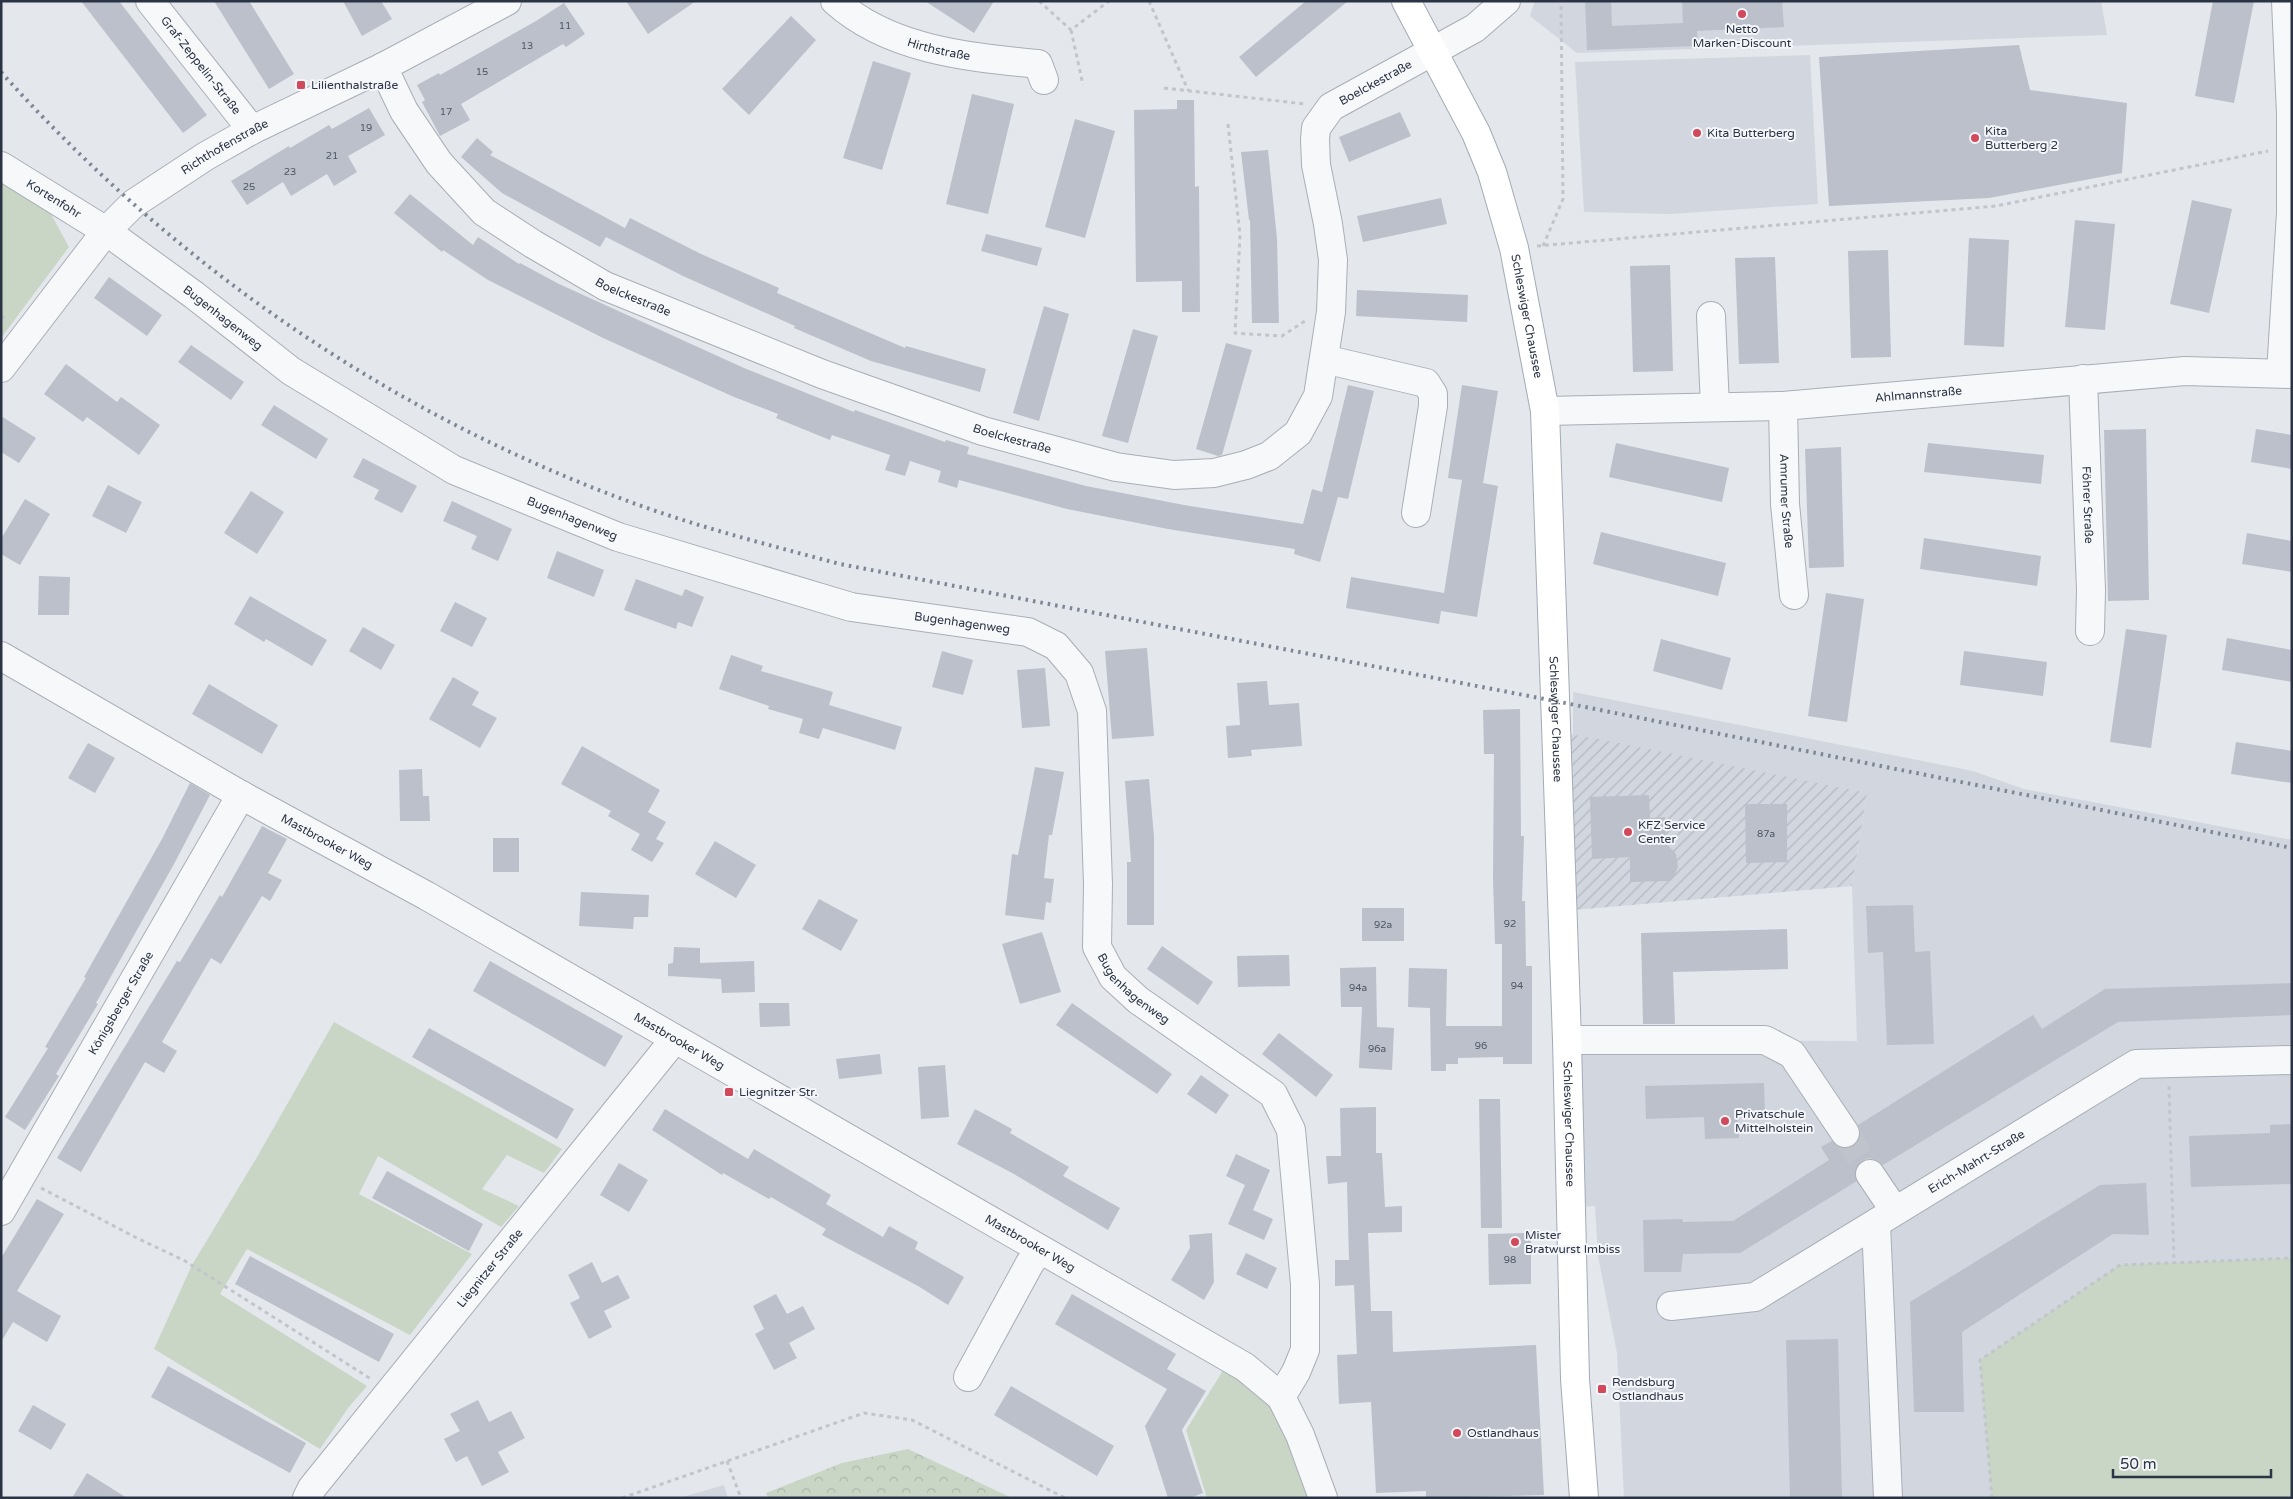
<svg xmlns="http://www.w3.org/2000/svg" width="2293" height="1499" viewBox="0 0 2293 1499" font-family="'Varela Round',sans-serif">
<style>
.built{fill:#d2d6de}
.industrial{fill:url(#industrial-furrows)}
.green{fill:#c9d6c5}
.forest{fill:url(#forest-crowns)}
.building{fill:#bbc0ca}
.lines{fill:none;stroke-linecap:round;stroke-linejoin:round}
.minor-tunnel{stroke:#bfc3cb;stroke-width:28;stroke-dasharray:28 14;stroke-linecap:butt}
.minor-casing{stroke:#a9aeb7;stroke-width:30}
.major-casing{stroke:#a3abb8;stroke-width:30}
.path{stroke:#c2c5cb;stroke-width:3;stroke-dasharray:4 4;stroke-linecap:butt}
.minor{stroke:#f7f8fa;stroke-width:28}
.major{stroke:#fff;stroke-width:28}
.rail{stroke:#7d8696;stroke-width:4;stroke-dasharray:2.5 5;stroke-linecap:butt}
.poi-dot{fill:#d1495b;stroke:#f4f6f9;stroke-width:2}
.labels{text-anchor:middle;stroke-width:4;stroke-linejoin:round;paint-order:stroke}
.number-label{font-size:10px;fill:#4f5766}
.poi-label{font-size:12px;fill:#2b3445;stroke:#f4f6f9;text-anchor:start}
.street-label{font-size:12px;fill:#2b3445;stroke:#f4f6f9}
</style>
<defs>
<pattern id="industrial-furrows" width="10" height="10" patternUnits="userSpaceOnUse" patternTransform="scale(1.25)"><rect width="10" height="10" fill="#d2d6de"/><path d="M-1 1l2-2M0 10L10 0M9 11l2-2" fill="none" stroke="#b4b8c0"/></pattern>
<pattern id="forest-crowns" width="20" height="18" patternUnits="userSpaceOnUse" patternTransform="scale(1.25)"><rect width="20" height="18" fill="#c9d6c5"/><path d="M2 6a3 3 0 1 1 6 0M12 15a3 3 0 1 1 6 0" fill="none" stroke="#adb8ab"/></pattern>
</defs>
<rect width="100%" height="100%" fill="#e4e7ec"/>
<!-- built -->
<path class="built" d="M1535 1H2101L2107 35 1577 53 1530 16Z
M1810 55 1818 204 1671 214 1584 212 1575 62Z
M1573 692 1973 771 2024 789 2292 840V1498H1624L1617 1353 1598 1256 1595 1206 1571 1208 1567 1040 1857 1041 1852 886 1867 794 1573 735Z
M724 1485 728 1498H679Z"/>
<!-- industrial -->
<path class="industrial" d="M1556 732 1599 739 1867 793 1852 886 1562 911Z"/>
<!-- green -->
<path class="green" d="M1 173 41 196 69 247 1 338Z
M334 1022 562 1149 544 1173 507 1155 482 1189 519 1206 501 1227 378 1156 359 1194 472 1254 410 1335 247 1249 220 1294 367 1386 348 1408 320 1449 154 1349 192 1265 257 1157Z
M2292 1258V1498H1992L1980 1360 2120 1265Z
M1224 1369 1255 1385 1280 1418 1303 1466 1307 1498H1207L1186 1430Z"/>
<!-- forest -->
<path class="forest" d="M908 1449 1012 1498H768L766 1493 842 1463Z"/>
<!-- building -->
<path class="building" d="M81 1H119L207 115 183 133Z
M214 1H249L294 74 269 89Z
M343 1H381L392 19 362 36Z
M626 1H696L648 34Z
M925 1H994L974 33Z
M1306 1H1348L1256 77 1239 57Z
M1585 1H1611L1612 26 1683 23 1682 1H1782L1784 27 1697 31 1698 46 1587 50Z
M2213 1H2254L2234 103 2195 96Z
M564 3 585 34 566 47 563 44 461 104 470 120 440 136 422 102 425 100 417 85 439 73 440 75 536 21Z
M791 16 816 40 749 115 722 89Z
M2019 45 2030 90 2127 103 2122 173 1989 198 1829 206 1819 57Z
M873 61 911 73 882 170 843 158Z
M972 94 1014 104 988 214 946 204Z
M1177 100H1194L1195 187 1199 186 1200 312H1182V281L1136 282 1134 110 1177 109Z
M369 108 385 135 348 156 357 172 334 186 327 174 291 196 283 182 247 205 231 181 289 146 290 148 329 125 332 129Z
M1400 112 1411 136 1349 162 1339 137Z
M1075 119 1115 131 1085 238 1045 227Z
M477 138 493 152 490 155 625 228 630 218 701 254 779 288 777 293 905 348 906 346 986 369 980 392 871 361 794 328 795 326 683 276 606 237 600 247 502 193 461 157Z
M1268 150 1277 239 1279 323H1252L1250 220H1249L1241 152Z
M410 194 473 245 478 237 519 264 520 263 559 284 744 368 854 412 855 410 945 442 946 440 969 447 967 454 1086 486 1184 505 1303 524 1312 489 1322 492 1348 385 1374 391 1348 499 1338 497 1320 562 1294 554 1295 549 1168 529 1067 509 959 480 957 488 938 482 941 471 910 461 905 476 885 470 890 455 832 435 830 440 776 418 778 414 734 397 603 338 488 280 443 250 442 252 394 213Z
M1441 198 1447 224 1363 242 1357 216Z
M2192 200 2232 209 2209 313 2170 304Z
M2075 220 2115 224 2105 330 2065 327Z
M986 234 1042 248 1037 266 981 251Z
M1969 238 2009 240 2004 347 1964 345Z
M1888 250 1891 357 1851 358 1848 251Z
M1775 257 1779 363 1739 364 1735 258Z
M1670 265 1673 371 1633 372 1630 266Z
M109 277 162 315 147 336 94 298Z
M1357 290 1468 295 1467 322 1356 316Z
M1044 306 1069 314 1039 421 1013 413Z
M1133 329 1158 336 1128 443 1102 436Z
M1226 343 1252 350 1222 455 1218 456 1196 449Z
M191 345 244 382 231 400 178 362Z
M66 364 117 402 121 397 160 425 139 455 87 417 83 422 44 394Z
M1462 385 1498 391 1483 483 1498 486 1477 617 1441 611 1439 624 1346 608 1351 577 1444 593 1462 480 1448 478Z
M274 405 328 439 316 459 261 425Z
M1 416 36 438 19 463 1 452Z
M2146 429 2149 600 2108 601 2104 430Z
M2256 429 2292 435V469L2251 462Z
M1616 443 1729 468 1722 502 1609 477Z
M1928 443 2044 455 2041 484 1924 472Z
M1841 447 1844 567 1809 568 1805 449Z
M363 458 417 486 402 513 374 499 379 490 353 477Z
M108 485 142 502 126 533 92 516Z
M251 491 284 512 257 554 224 533Z
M25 499 50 514 20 565 1 554V539Z
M452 501 512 529 498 561 471 549 477 536 443 521Z
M1601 532 1726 563 1718 596 1593 564Z
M2247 533 2292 541V572L2242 564Z
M1924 538 2041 556 2037 586 1920 569Z
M557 551 604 570 594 597 547 578Z
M39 576 70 577 69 615H38Z
M636 579 682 596 685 589 704 597 692 627 678 622 676 629 624 610Z
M1826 593 1864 599 1847 722 1808 716Z
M250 596 327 640 312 666 266 639 264 642 234 624Z
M455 602 487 618 472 647 440 631Z
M363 627 395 645 381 670 349 651Z
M2126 629 2167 635 2151 748 2110 742Z
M2227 638 2292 650V682L2222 670Z
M1661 639 1731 658 1722 690 1653 671Z
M1147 648 1154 736 1112 739 1105 651Z
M942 651 973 660 963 695 932 687Z
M1964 651 2047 662 2043 696 1960 685Z
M731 655 763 666 761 671 833 692 829 705 902 727 895 750 823 728 819 739 799 733 803 719 768 709 769 706 719 689Z
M1045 668 1050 726 1022 728 1017 670Z
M453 677 479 692 472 705 497 718 480 748 429 719Z
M1267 681 1269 705 1299 703 1302 746 1251 750 1252 756 1228 758 1226 726 1240 725 1237 683Z
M209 684 278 725 262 754 192 714Z
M1520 709 1521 836H1524L1522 901H1525L1526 966H1532V1064H1503V1057L1458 1058V1064H1446V1071H1431L1430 1008 1408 1007 1409 968 1447 969 1446 1026H1502V944H1495L1493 879 1494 754H1484L1483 710Z
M2236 742 2292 751V783L2231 774Z
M88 743 115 758 95 793 68 778Z
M582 746 660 790 648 812 666 822 656 839 664 843 652 862 631 850 640 834 608 816 611 811 561 784Z
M1035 767 1064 772 1052 835H1049L1044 878 1054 879 1051 903 1046 902 1044 920 1005 915 1012 854 1018 855Z
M422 769 423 796H429L430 821H400L399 770Z
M1149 779 1154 837V925H1127V862H1131L1125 781Z
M190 783 210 795 174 864 96 1003 98 1004 56 1074 59 1076 25 1130 5 1117 48 1048 45 1047 86 978 84 977 162 839Z
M1649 795 1650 818 1665 817 1666 843 1676 854 1678 867 1673 878 1668 881 1630 882V857L1592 859 1590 797Z
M1745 804H1787V862L1746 863Z
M262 826 287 839 268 873 282 880 270 901 262 896 221 964 211 958 162 1042 177 1051 164 1073 145 1062 81 1172 57 1158 177 961 180 962 220 895 222 897Z
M493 838H519V872H493Z
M715 841 756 865 736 898 695 874Z
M581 892 649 895 648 917H634L633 929 579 926Z
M819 899 858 920 841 951 802 929Z
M1913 905 1915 952 1930 951 1934 1044 1887 1045 1883 952 1868 953 1866 906Z
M1362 908H1404V941H1362Z
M1787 929 1788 969 1673 972 1675 1024H1643L1641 933Z
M1042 932 1061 992 1020 1004 1002 944Z
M1162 946 1213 982 1198 1005 1147 969Z
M674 947 700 948V963L754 961 755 992 722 993 721 979 668 976V964L673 963Z
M1289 955 1290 986 1238 987 1237 956Z
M490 961 623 1036 605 1067 473 991Z
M1376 967 1377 1027 1394 1028 1392 1070 1359 1068 1362 1007H1341L1340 968Z
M2292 983V1015L2118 1022 1883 1165 1876 1160 1869 1158 1862 1161 1856 1168 1857 1181 1740 1253 1683 1254 1681 1272H1644L1643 1220 1682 1219 1683 1222 1733 1221 1829 1160 1821 1147 1832 1141 1839 1147 1846 1149 1853 1146 1859 1139 1861 1132 1858 1125 2033 1015 2042 1029 2105 989Z
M759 1003H789L790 1026 760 1027Z
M1072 1003 1172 1074 1157 1094 1056 1025Z
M429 1028 574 1109 557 1139 412 1057Z
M1279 1033 1333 1075 1316 1097 1262 1054Z
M880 1054 882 1074 839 1079 836 1059Z
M945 1065 949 1117 921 1119 918 1067Z
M1201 1075 1229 1095 1216 1114 1187 1094Z
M1764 1083 1765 1115H1738L1739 1138 1705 1139 1704 1117 1646 1119 1645 1086Z
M1479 1099H1500L1502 1228H1481Z
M1376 1107V1153H1382L1385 1207 1402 1206V1232L1368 1233 1371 1311H1392L1393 1352 1536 1345 1544 1495 1426 1498V1491L1376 1493 1371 1402 1339 1404 1337 1355 1357 1354 1354 1285 1335 1286V1260H1349L1347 1182 1328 1184 1326 1156H1341L1340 1108Z
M665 1109 748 1159 754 1149 831 1195 826 1204 883 1237 889 1226 918 1242 915 1249 964 1277 948 1305 918 1286 822 1235 826 1229 771 1197 769 1199 723 1173 722 1175 652 1130Z
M975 1109 1012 1129 1010 1133 1069 1167 1063 1176 1120 1208 1108 1230 1014 1174 957 1144Z
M2292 1124V1184L2191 1187 2189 1136 2270 1133V1125Z
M1236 1154 1270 1170 1253 1210 1273 1219 1264 1240 1228 1224 1245 1185 1226 1176Z
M619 1163 648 1180 629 1212 600 1195Z
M387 1171 483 1224 469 1251 372 1198Z
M2146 1183 2149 1235 2113 1234 1962 1332 1964 1412H1914L1910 1302 2100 1185Z
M37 1199 64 1214 17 1291 61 1316 47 1342 13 1322 1 1342V1258Z
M1212 1233 1214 1282 1204 1300 1171 1280 1190 1248 1189 1235Z
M1531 1233V1284L1489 1285 1488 1234Z
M1246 1253 1277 1268 1267 1289 1236 1274Z
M250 1256 394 1334 379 1362 235 1284Z
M592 1262 602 1283 618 1275 630 1298 604 1311 612 1327 589 1339 570 1303 580 1298 568 1275Z
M776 1294 787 1314 803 1306 815 1329 789 1343 797 1358 774 1370 755 1334 764 1329 753 1306Z
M1072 1294 1176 1354 1167 1369 1206 1391 1182 1430 1203 1493 1190 1498H1168L1145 1426 1167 1389 1055 1324Z
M1838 1339 1842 1498H1790L1786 1340Z
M168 1366 306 1443 290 1473 151 1397Z
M1011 1386 1114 1446 1097 1476 994 1415Z
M478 1400 489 1422 511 1411 525 1438 498 1452 509 1472 482 1486 467 1456 456 1462 444 1439 460 1431 450 1414Z
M33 1405 66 1424 51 1450 18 1431Z
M87 1473 127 1498H72Z"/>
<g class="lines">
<!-- minor-tunnel -->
<path class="minor-tunnel" d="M1845 1133 1870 1174"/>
<defs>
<g id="minor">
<path id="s1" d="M150 1 252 130"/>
<path id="s2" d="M835 1C889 50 968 57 1038 64L1044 80"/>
<path id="s3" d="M383 67 404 111 439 163 484 212 533 244 605 286 822 374 983 431 1116 467 1174 475 1214 473 1246 465 1269 456 1298 433 1318 396 1331 312 1333 260 1328 224 1316 165 1315 140 1316 128 1331 107 1475 28 1506 1"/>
<path id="s4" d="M1 166 106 231 194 295 291 371 454 470 618 537 851 607 1028 632 1056 646 1079 673 1092 711 1098 884 1097 947 1113 977 1138 1000 1273 1094 1291 1130 1305 1284V1350L1296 1372 1281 1397"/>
<path d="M1711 316 1715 407"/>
<path d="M1324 359 1426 383 1433 394V406L1416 513"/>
<path id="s5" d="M1 368 106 231 133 204 206 156 252 130 383 67 507 1"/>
<path d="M2281 373 2291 213V114L2286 1"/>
<path id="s6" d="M2083 379 2091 590 2090 631"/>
<path id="s7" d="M1783 406 1785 504 1794 595"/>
<path id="s8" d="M1545 411 1783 406 2185 371 2292 374"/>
<path id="s9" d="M1 656 241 795 427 896 1245 1367 1281 1397 1300 1435 1323 1498"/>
<path d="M1567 1040H1765L1792 1054 1845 1133"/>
<path d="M1870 1174 1895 1211"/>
<path id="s10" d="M1 1211 241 795"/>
<path d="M1876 1224 1888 1498"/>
<path id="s11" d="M1671 1306 1755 1297 2136 1064 2292 1060"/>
<path d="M968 1377 1030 1263 1040 1250"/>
<path id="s12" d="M307 1498 312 1488 674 1040"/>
</g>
<g id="major">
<path id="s13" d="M1406 1 1476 133 1492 172 1514 248 1545 411 1567 1040 1575 1379 1584 1498"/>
</g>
</defs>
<!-- minor casing -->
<use href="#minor" class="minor-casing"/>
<!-- major casing -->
<use href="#major" class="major-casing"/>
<!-- path -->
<path class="path" d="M1039 1 1071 30 1109 1
M1149 1 1188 90
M1071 30 1083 85
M1164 88 1305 104
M1228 124 1240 235 1235 333 1282 336 1305 321
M1537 246 1996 206 2268 151
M1543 246 1563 199 1561 1
M1 316 8 320
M2169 1086 2174 1263
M41 1188 135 1237 185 1261 371 1379
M727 1461 741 1498
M622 1498 864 1413 912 1420 1065 1498
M1992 1498 1980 1360 2120 1265 2292 1258"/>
<!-- minor -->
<use href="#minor" class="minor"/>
<!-- major -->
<use href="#major" class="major"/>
<!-- rail -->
<path class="rail" d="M1 72C169 260 381 408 617 497 690 525 765 544 840 564L1555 701 2292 848"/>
</g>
<!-- markers -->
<g class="poi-dot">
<circle cx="1742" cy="14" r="5"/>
<rect x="296" y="80" width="10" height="10" rx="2.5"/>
<circle cx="1697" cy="133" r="5"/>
<circle cx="1975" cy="138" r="5"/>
<circle cx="1628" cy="832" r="5"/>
<rect x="724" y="1087" width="10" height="10" rx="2.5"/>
<circle cx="1725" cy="1121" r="5"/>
<circle cx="1515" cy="1242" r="5"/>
<rect x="1597" y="1384" width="10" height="10" rx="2.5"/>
<circle cx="1457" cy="1433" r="5"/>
</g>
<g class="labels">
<!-- number labels -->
<g class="number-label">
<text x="565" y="29">11</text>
<text x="527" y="49">13</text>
<text x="482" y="75">15</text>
<text x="446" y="115">17</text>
<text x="366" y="131">19</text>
<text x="332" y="159">21</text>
<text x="290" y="175">23</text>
<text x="249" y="190">25</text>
<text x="1766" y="837">87a</text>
<text x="1510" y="927">92</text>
<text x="1383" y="928">92a</text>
<text x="1517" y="989">94</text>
<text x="1358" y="991">94a</text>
<text x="1481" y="1049">96</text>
<text x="1377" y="1052">96a</text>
<text x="1510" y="1263">98</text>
</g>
<!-- poi labels -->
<g class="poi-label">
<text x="1742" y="33" text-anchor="middle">Netto<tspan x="1742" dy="14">Marken-Discount</tspan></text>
<text x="311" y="89">Lilienthalstraße</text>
<text x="1985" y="135">Kita<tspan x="1985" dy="14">Butterberg 2</tspan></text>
<text x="1707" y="137">Kita Butterberg</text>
<text x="1638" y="829">KFZ Service<tspan x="1638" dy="14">Center</tspan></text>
<text x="739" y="1096">Liegnitzer Str.</text>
<text x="1735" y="1118">Privatschule<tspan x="1735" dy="14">Mittelholstein</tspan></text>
<text x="1525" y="1239">Mister<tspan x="1525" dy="14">Bratwurst Imbiss</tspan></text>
<text x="1612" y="1386">Rendsburg<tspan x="1612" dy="14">Ostlandhaus</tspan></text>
<text x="1467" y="1437">Ostlandhaus</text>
</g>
<!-- street labels -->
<g class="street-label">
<text dy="4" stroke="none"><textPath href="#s2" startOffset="116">Hirthstraße</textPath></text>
<text dy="4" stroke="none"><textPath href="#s1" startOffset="82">Graf-Zeppelin-Straße</textPath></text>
<text dy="4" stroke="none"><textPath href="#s3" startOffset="1445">Boelckestraße</textPath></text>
<text dy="4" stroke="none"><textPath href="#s5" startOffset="319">Richthofenstraße</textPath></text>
<text dy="4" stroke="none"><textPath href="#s4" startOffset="62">Kortenfohr</textPath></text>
<text dy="4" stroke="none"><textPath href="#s3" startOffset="350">Boelckestraße</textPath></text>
<text dy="4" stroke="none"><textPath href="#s13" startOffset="340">Schleswiger Chaussee</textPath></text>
<text dy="4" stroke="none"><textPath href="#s4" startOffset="269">Bugenhagenweg</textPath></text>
<text dy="4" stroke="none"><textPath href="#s8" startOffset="374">Ahlmannstraße</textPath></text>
<text dy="4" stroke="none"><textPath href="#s3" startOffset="755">Boelckestraße</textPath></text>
<text dy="4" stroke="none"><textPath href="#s7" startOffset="95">Amrumer Straße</textPath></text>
<text dy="4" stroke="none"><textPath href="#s6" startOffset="126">Föhrer Straße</textPath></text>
<text dy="4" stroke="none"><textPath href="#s4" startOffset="674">Bugenhagenweg</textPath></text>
<text dy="4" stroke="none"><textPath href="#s4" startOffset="1079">Bugenhagenweg</textPath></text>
<text dy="4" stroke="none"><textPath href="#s13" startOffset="745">Schleswiger Chaussee</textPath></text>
<text dy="4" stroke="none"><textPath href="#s9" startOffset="375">Mastbrooker Weg</textPath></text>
<text dy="4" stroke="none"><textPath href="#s4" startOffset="1545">Bugenhagenweg</textPath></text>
<text dy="4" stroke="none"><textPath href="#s10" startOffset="240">Königsberger Straße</textPath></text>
<text dy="4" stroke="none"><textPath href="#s9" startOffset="780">Mastbrooker Weg</textPath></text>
<text dy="4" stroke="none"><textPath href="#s13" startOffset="1150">Schleswiger Chaussee</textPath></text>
<text dy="4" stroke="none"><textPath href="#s11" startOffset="344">Erich-Mahrt-Straße</textPath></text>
<text dy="4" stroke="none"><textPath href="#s9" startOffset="1185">Mastbrooker Weg</textPath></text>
<text dy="4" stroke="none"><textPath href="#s12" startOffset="294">Liegnitzer Straße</textPath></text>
</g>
</g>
<!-- border -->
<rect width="2293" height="1499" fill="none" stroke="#2b3445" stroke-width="5"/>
<!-- scale -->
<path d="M2113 1469v8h158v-8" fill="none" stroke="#2b3445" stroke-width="2.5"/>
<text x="2120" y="1469" font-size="15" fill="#2b3445" stroke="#f4f6f9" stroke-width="4" paint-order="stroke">50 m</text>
</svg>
